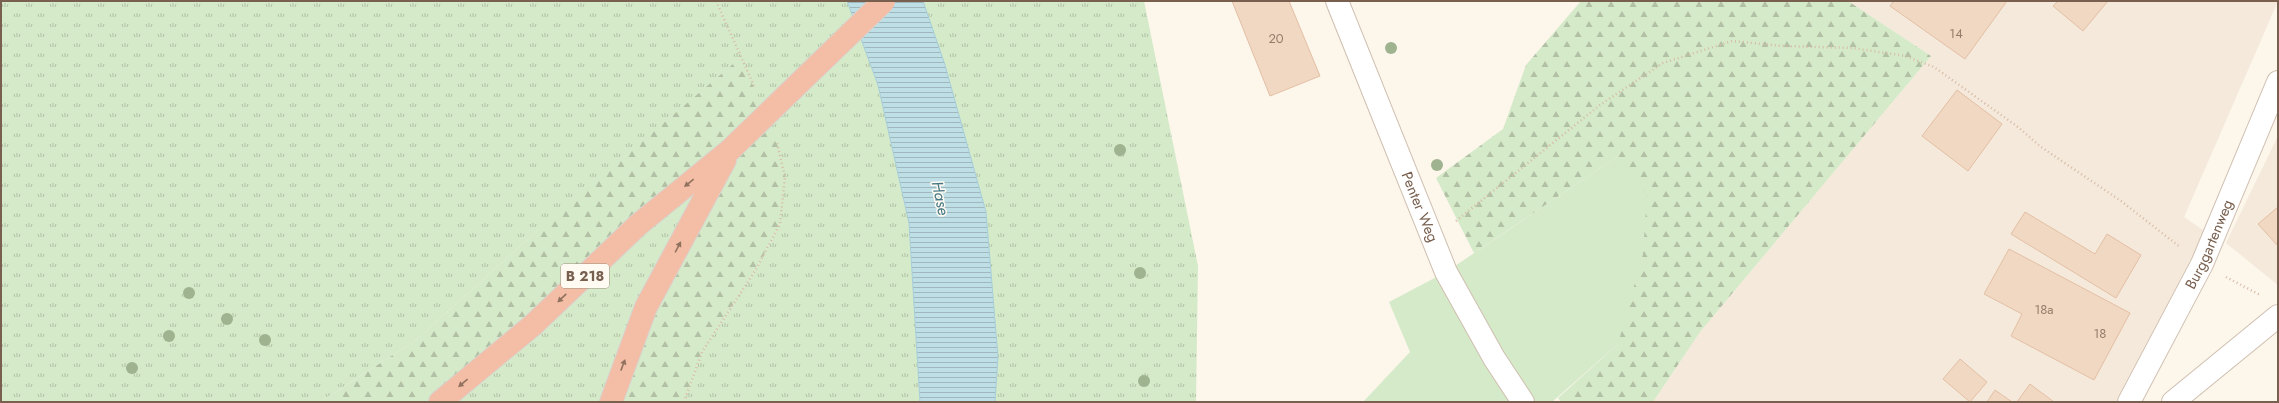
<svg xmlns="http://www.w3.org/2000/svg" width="2279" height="403" viewBox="0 0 2279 403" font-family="Jost,sans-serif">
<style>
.residential{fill:#f4e9da}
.grass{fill:url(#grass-tufts)}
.forest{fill:url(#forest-firs)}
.garden{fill:#d5eac9}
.water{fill:url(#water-rules);stroke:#a6ced8}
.building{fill:#f1d8c3;stroke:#e3bfa4}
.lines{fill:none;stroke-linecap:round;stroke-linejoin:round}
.street-casing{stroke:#cfbfb0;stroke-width:24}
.highway-casing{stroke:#d9d2cd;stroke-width:24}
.path{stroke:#d7bba6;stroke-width:2.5;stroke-dasharray:1 3;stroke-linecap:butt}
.street{stroke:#fff;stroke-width:22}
.highway{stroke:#f4bda5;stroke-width:22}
.highway-bridge-casing{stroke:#d9d2cd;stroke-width:24;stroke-linecap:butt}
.highway-bridge{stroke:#f4bda5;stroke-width:22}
.tree{fill:#a0b390}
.oneway{fill:#91725f}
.labels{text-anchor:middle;stroke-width:3;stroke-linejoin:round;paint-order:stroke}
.number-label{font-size:13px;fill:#967d6b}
.shield{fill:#fffaf2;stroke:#a08e7f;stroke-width:1}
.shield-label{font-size:14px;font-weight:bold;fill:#785f4e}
.street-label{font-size:15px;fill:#785f4e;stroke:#fffaf2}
.water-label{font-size:16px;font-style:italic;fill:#447683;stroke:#fffaf2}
</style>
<defs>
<pattern id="grass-tufts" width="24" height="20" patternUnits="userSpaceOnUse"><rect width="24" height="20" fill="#d5eac9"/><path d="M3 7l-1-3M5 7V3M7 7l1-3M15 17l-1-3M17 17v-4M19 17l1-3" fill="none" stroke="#b2c1a5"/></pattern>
<pattern id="forest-firs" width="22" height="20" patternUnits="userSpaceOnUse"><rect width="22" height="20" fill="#d5eac9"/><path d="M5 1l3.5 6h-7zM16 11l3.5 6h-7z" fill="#b2c1a5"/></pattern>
<pattern id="water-rules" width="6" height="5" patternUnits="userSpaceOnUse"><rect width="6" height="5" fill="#bfdfe6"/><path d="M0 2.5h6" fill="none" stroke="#a0b8bd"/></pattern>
</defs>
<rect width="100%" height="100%" fill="#fcf6eb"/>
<!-- residential -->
<path class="residential" d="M1848 1H2278L2184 217 2213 237 2129 402H1653L1700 332 1931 56Z
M2278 136V285L2226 243Z"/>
<!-- grass -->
<path class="grass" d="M1 1H847L878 85 909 223 920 402H684L702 352 755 271 780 224 774 130 537 231 416 340 320 402H1Z
M921 1H1144L1198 266 1196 402H995L998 357 986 212 945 65Z
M730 150 611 402H440Z"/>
<!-- forest -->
<path class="forest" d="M1581 1H1848L1931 56 1700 332 1653 402H1561L1558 398 1618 344 1617 157 1474 253 1436 178 1503 129 1526 65Z
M740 58 774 130 785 177 780 224 755 271 702 352 684 402H611L730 151 440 402H320L416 340 537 231Z"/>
<!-- garden -->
<path class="garden" d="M1617 157 1647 195 1643 254 1618 344 1552 402H1363L1410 352 1389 302 1446 272Z"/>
<!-- water -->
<path class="water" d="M847 1H923L945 65 986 212 998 357 995 402H920L909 223 878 85Z"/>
<!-- building -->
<path class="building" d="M1232 1H1289L1320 76 1270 96Z
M1894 1H2007L1965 59 1890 6Z
M2058 1H2108L2083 31 2053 6Z
M1957 90 2002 124 1968 171 1922 136Z
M2278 207V246L2258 224Z
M2025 212 2095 254 2107 234 2141 255 2116 298 2011 234Z
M2009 249 2130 313 2094 380 2011 336 2022 314 1984 294Z
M1960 359 1987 382 1970 402 1943 379Z
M2030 384 2054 402H2017Z
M1995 390 2012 402H1987Z"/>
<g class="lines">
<defs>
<g id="street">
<path id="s1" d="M1337 1 1446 272 1494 358 1523 402"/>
<path id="s2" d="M2129 402 2202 264 2278 82"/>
<path d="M2173 402 2278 316"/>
</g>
<path id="highway" d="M440 402 533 325 638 225 730 150
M611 402 646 307 725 160"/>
</defs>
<!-- street casing -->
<use href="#street" class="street-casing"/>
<!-- highway casing -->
<use href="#highway" class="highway-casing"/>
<!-- path -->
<path class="path" d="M716 1 755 88
M1456 221 1600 105 1663 63 1732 41 1783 46 1853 48 1905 56 1934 67 2018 127 2041 147 2121 201 2180 247
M2226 277 2260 295
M684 402 702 352 755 271 780 224 785 177 777 143"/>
<!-- street -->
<use href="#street" class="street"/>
<!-- highway -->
<use href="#highway" class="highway"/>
<defs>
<path id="highway-bridge" d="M730 150 884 1"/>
</defs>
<!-- highway-bridge casing -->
<use href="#highway-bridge" class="highway-bridge-casing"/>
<!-- highway-bridge -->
<use href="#highway-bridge" class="highway-bridge"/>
</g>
<!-- trees -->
<g class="tree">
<circle cx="1391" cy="48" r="6"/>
<circle cx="1120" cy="150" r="6"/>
<circle cx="1437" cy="165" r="6"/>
<circle cx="1140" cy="273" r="6"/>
<circle cx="189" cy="293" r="6"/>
<circle cx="227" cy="319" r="6"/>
<circle cx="169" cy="336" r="6"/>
<circle cx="265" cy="340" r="6"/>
<circle cx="132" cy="368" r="6"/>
<circle cx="1144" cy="381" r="6"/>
</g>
<!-- one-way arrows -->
<defs><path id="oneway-solid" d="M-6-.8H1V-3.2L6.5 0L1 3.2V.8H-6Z"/></defs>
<g class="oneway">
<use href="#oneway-solid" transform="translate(689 183) rotate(141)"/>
<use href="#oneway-solid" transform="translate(678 247) rotate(-62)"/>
<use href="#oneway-solid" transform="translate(562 298) rotate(136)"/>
<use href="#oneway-solid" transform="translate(623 365) rotate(-69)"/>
<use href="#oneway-solid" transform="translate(463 383) rotate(140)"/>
</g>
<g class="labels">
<!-- number labels -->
<g class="number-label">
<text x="1956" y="38">14</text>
<text x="1276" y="43">20</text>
<text x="2044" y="314">18a</text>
<text x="2100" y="338">18</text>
</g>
<!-- shield labels -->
<rect class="shield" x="561" y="264" width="48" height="24" rx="3"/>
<g class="shield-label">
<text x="585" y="281">B 218</text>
</g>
<!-- street labels -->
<g class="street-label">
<text dy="5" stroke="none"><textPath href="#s1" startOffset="222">Penter Weg</textPath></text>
<text dy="5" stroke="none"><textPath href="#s2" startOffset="177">Burggartenweg</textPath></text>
</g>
<!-- water labels -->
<g class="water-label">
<text transform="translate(941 198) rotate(78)" y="6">Hase</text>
</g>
</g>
<!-- border -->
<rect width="2279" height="403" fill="none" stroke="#785f4e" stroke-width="4"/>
</svg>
